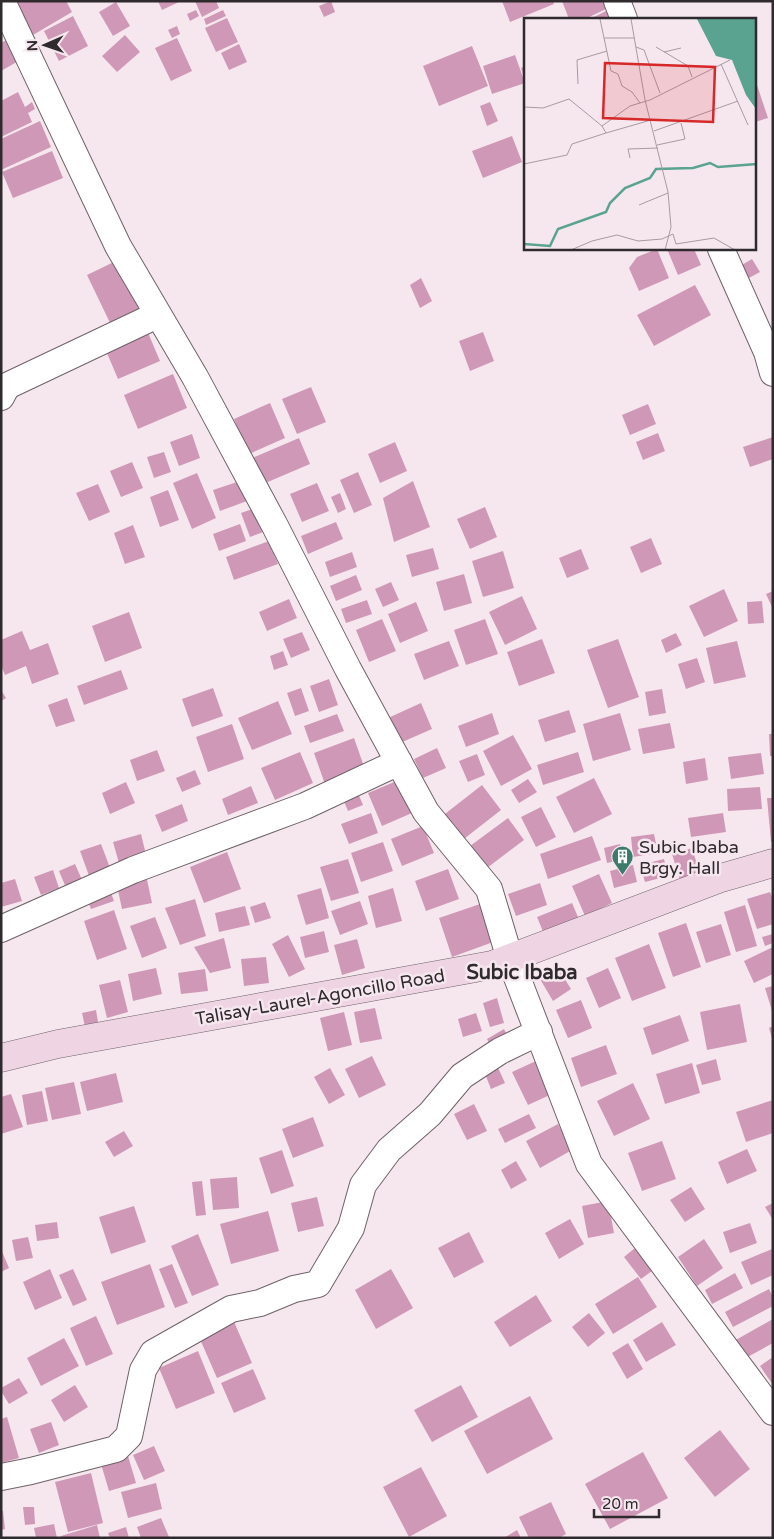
<svg xmlns="http://www.w3.org/2000/svg" width="774" height="1539" viewBox="0 0 774 1539" font-family="'Varela Round',sans-serif">
<style>
.building{fill:#d098b7}
.lines{fill:none;stroke-linecap:round;stroke-linejoin:round}
.street-casing{stroke:#6e6268;stroke-width:28}
.secondary-casing{stroke:#6e6268;stroke-width:29}
.street{stroke:#fff;stroke-width:26}
.secondary{stroke:#efd4e4;stroke-width:28}
.labels{text-anchor:middle;stroke-width:5;stroke-linejoin:round;paint-order:stroke}
.poi-label{font-size:18px;fill:#2f2a2d;stroke:#f6e7ef;text-anchor:start}
.street-label{font-size:18px;fill:#2f2a2d;stroke:#f6e7ef}
.quarter-label{font-size:20px;font-weight:bold;fill:#2f2a2d;stroke:#f6e7ef}
.inset-river{fill:none;stroke:#5aa390;stroke-width:2.5}
.inset-road{fill:none;stroke:#a69ba1;stroke-width:1}
.view{fill:#d62828;fill-opacity:0.15;stroke:#d62828;stroke-width:2.5}
.inset-edge{fill:none;stroke:#2f2a2d;stroke-width:2.5}
</style>
<rect width="100%" height="100%" fill="#f6e7ef"/>
<!-- building -->
<path class="building" d="M14 1H66L72 12 33 35Z
M158 1H181L162 10Z
M195 1H216L219 8 202 17Z
M331 1 335 12 324 17 319 6Z
M502 1H553L554 4 510 22Z
M562 1H605L608 8 585 19H569Z
M116 2 130 26 113 36 99 12Z
M196 10 199 16 190 21 187 14Z
M223 10 226 16 206 25 204 19Z
M608 10 613 19H590Z
M73 16 88 46 59 61 44 31Z
M227 18 238 42 216 52 205 28Z
M177 26 180 34 172 38 168 30Z
M125 35 140 52 117 72 102 56Z
M10 38 22 59 1 71V43Z
M177 38 192 71 171 81 155 48Z
M239 44 247 62 229 70 221 53Z
M472 46 488 86 439 106 423 66Z
M515 55 525 83 492 94 483 66Z
M525 66V80L521 68Z
M757 85 768 118 755 122V86Z
M18 92 25 107 32 102 35 109 28 113 32 122 1 137V101Z
M490 102 498 121 487 126 480 106Z
M40 121 51 147 1 170V139Z
M512 136 522 162 483 178 472 151Z
M52 151 63 178 13 198 2 172Z
M657 249 669 278 639 291 629 268 637 257Z
M667 249H694L701 265 678 275Z
M120 259 145 311 112 327 87 275Z
M752 259 760 272 747 279 740 266Z
M421 278 432 301 420 308 410 285Z
M695 285 711 315 654 346 637 315Z
M146 328 160 361 118 379 104 346Z
M483 332 494 361 470 371 459 341Z
M173 374 187 408 138 429 124 395Z
M311 387 326 422 297 434 282 399Z
M270 403 285 438 249 454 234 419Z
M648 404 656 424 630 435 622 415Z
M658 433 665 451 643 460 636 442Z
M192 434 200 458 179 466 170 442Z
M773 437V459L750 467 743 447Z
M299 438 310 464 263 484 252 458Z
M395 442 407 471 380 483 368 454Z
M164 452 171 472 154 478 147 457Z
M132 462 143 488 121 497 110 471Z
M358 472 372 505 354 513 340 480Z
M197 473 216 518 192 529 173 483Z
M240 481 247 501 220 511 213 490Z
M413 481 430 527 394 542 383 498Z
M317 483 329 511 302 522 290 494Z
M98 484 110 512 89 521 76 493Z
M168 490 179 520 160 527 150 497Z
M340 493 346 509 338 513 331 497Z
M258 507 266 531 250 537 241 513Z
M485 507 497 537 470 549 457 519Z
M336 522 343 539 308 554 301 536Z
M240 524 246 541 219 551 213 534Z
M133 525 145 557 125 564 114 533Z
M651 538 662 564 641 573 630 547Z
M269 541 278 564 234 580 226 557Z
M433 548 439 569 412 577 406 555Z
M581 549 589 569 567 578 559 558Z
M503 551 514 588 483 597 472 561Z
M352 552 357 567 330 577 325 562Z
M464 574 472 603 444 611 436 582Z
M356 575 362 590 336 601 330 586Z
M391 582 399 600 383 607 375 589Z
M724 589 738 621 704 637 689 606Z
M773 591V609L766 594Z
M522 596 537 629 505 645 489 612Z
M289 599 297 618 267 631 259 612Z
M367 600 372 614 346 623 341 609Z
M762 601 764 623 748 624 747 602Z
M416 602 428 631 400 643 388 614Z
M129 612 142 648 105 662 92 626Z
M382 619 396 651 369 662 356 630Z
M485 619 498 654 466 665 454 630Z
M22 631 30 650 48 643 59 674 32 684 26 666 5 675 1 665V640Z
M302 632 310 650 291 658 283 639Z
M676 633 682 645 666 653 661 640Z
M542 639 555 673 519 686 507 652Z
M618 639 639 697 608 708 587 650Z
M449 641 459 666 424 680 414 654Z
M737 641 746 677 714 684 706 648Z
M283 651 288 665 274 670 270 656Z
M697 658 705 682 686 689 678 664Z
M121 670 128 689 84 705 77 686Z
M329 679 338 705 319 712 310 686Z
M213 688 223 716 192 727 182 699Z
M301 688 309 711 295 716 287 693Z
M662 689 666 713 649 716 645 692Z
M1 690 6 698 1 701Z
M67 698 75 721 56 727 48 705Z
M278 701 292 734 252 750 238 718Z
M421 703 432 729 400 743 388 718Z
M569 710 576 732 545 742 538 720Z
M492 713 499 734 466 747 458 726Z
M620 713 631 750 593 761 583 724Z
M337 714 344 731 310 743 304 726Z
M670 723 675 748 643 754 638 729Z
M232 724 244 759 208 772 196 737Z
M769 734H773V756H770Z
M513 735 532 769 501 786 483 751Z
M354 738 367 775 327 790 314 753Z
M437 748 446 768 423 778 414 759Z
M157 750 165 771 137 781 130 760Z
M300 752 313 783 275 800 261 768Z
M578 752 584 772 543 785 537 765Z
M761 753 764 774 731 779 728 757Z
M477 754 485 775 468 782 459 761Z
M705 758 708 780 686 784 683 762Z
M195 770 201 784 182 792 176 778Z
M594 778 612 814 574 833 556 797Z
M528 779 537 792 519 803 511 790Z
M399 780 412 813 382 826 368 793Z
M126 782 135 803 110 814 102 793Z
M482 785 501 810 460 842 441 817Z
M251 786 258 803 228 815 222 799Z
M760 787 762 809 728 811 727 789Z
M358 793 363 805 348 811 343 799Z
M767 798H773V842H771Z
M182 804 188 821 162 832 155 815Z
M541 807 556 837 536 847 521 817Z
M371 813 378 833 349 844 341 824Z
M723 813 726 832 691 837 688 818Z
M508 818 524 840 483 871 466 849Z
M423 826 434 853 402 866 391 839Z
M141 834 148 863 121 870 113 842Z
M654 834 658 853 633 857 631 837Z
M592 836 601 860 548 879 540 854Z
M383 842 393 871 361 882 351 853Z
M101 844 112 873 91 881 80 851Z
M620 844 624 859 607 863 604 848Z
M692 848 700 874 680 880 672 854Z
M227 852 241 889 204 903 190 867Z
M348 859 359 893 331 901 320 867Z
M664 859 668 876 645 882 640 865Z
M75 864 83 882 67 890 59 871Z
M633 865 637 882 614 888 610 871Z
M448 869 459 899 426 911 415 881Z
M53 870 59 888 41 895 34 877Z
M599 874 612 903 585 916 572 886Z
M146 875 152 903 122 909 116 881Z
M15 879 22 901 1 907V883Z
M540 883 547 905 516 916 508 894Z
M108 885 114 901 91 909 85 893Z
M321 888 329 918 306 925 297 895Z
M393 888 402 921 376 928 368 896Z
M770 892 773 900V924L757 929 747 899Z
M195 899 206 936 180 945 165 908Z
M360 901 368 924 340 935 331 911Z
M265 902 271 918 255 923 250 907Z
M483 903 496 941 452 957 439 918Z
M572 903 581 924 546 939 537 917Z
M745 905 757 946 736 952 724 912Z
M245 906 250 925 219 932 215 913Z
M114 910 127 949 97 960 84 921Z
M155 917 167 948 142 958 130 926Z
M686 923 701 967 673 977 658 933Z
M721 924 731 955 706 963 696 932Z
M324 931 329 952 305 958 300 937Z
M773 934V943L765 946 762 937Z
M288 935 305 969 289 977 272 944Z
M224 938 231 968 210 973 194 947Z
M357 939 365 968 342 975 334 945Z
M649 944 666 988 632 1001 615 958Z
M773 947V974L754 983 744 961Z
M266 957 269 983 244 986 241 959Z
M156 968 162 994 133 1001 128 974Z
M558 968 571 989 553 1001 540 979Z
M608 968 621 998 599 1008 586 978Z
M205 969 208 991 181 994 178 973Z
M120 980 128 1012 107 1018 99 985Z
M773 986V1011H772L765 988Z
M497 998 504 1023 490 1027 483 1003Z
M581 1000 592 1028 568 1038 556 1010Z
M740 1004 747 1042 707 1050 700 1012Z
M375 1008 382 1039 360 1043 354 1012Z
M96 1010 99 1028 86 1031 82 1013Z
M344 1012 352 1045 328 1051 320 1018Z
M476 1013 482 1031 463 1037 458 1019Z
M680 1015 689 1041 652 1055 643 1028Z
M773 1026V1038H772L769 1028Z
M504 1029 508 1037 491 1047 487 1039Z
M606 1045 617 1074 581 1087 571 1058Z
M372 1056 386 1085 359 1098 345 1069Z
M716 1059 721 1080 702 1085 696 1065Z
M495 1061 505 1083 491 1089 482 1066Z
M536 1061 552 1094 528 1105 512 1072Z
M692 1063 700 1093 665 1104 656 1074Z
M330 1068 345 1095 329 1104 314 1077Z
M116 1073 123 1102 87 1111 80 1082Z
M74 1082 81 1114 52 1120 45 1088Z
M633 1083 650 1119 614 1136 597 1101Z
M42 1091 48 1121 27 1125 22 1095Z
M11 1094 23 1127 1 1134V1097Z
M773 1100V1133L746 1142 736 1112Z
M474 1104 487 1131 467 1140 454 1114Z
M529 1114 536 1128 505 1143 498 1129Z
M313 1117 324 1146 293 1158 282 1129Z
M558 1124 572 1150 540 1168 526 1141Z
M124 1131 133 1146 114 1157 105 1142Z
M662 1141 676 1179 642 1191 628 1153Z
M747 1149 757 1171 727 1184 718 1162Z
M282 1150 294 1186 271 1194 259 1158Z
M516 1161 527 1180 511 1189 501 1170Z
M237 1177 239 1208 213 1210 210 1179Z
M202 1181 206 1215 196 1216 192 1182Z
M691 1187 705 1209 685 1222 670 1200Z
M317 1197 324 1226 298 1232 291 1203Z
M608 1201 614 1233 588 1238 582 1206Z
M773 1203V1220L765 1207Z
M134 1206 146 1242 111 1254 99 1217Z
M268 1211 279 1251 231 1264 220 1224Z
M570 1219 584 1244 559 1259 545 1233Z
M57 1222 59 1238 37 1241 35 1225Z
M750 1223 757 1243 730 1253 723 1232Z
M469 1232 484 1262 454 1278 438 1248Z
M198 1234 219 1285 192 1296 171 1246Z
M28 1237 33 1258 16 1261 12 1240Z
M704 1239 723 1268 697 1286 678 1257Z
M635 1248 652 1271 641 1279 624 1257Z
M1 1249 9 1268 1 1272Z
M772 1249 773 1252V1275L751 1285 741 1262Z
M150 1264 165 1307 117 1325 101 1282Z
M172 1264 188 1303 175 1308 159 1269Z
M50 1269 62 1298 35 1310 23 1282Z
M73 1269 87 1300 73 1306 59 1275Z
M391 1269 413 1308 376 1329 355 1290Z
M735 1273 743 1288 712 1304 705 1290Z
M638 1277 657 1307 613 1334 595 1304Z
M769 1289 773 1297V1306L733 1327 725 1312Z
M536 1295 552 1321 510 1347 494 1322Z
M589 1313 605 1333 588 1347 572 1327Z
M231 1315 252 1363 217 1378 196 1330Z
M96 1316 113 1354 86 1366 70 1328Z
M773 1319V1343L744 1359 734 1341Z
M662 1322 676 1345 646 1362 633 1340Z
M64 1338 79 1366 41 1386 27 1358Z
M628 1343 643 1369 627 1379 612 1353Z
M198 1351 215 1393 176 1409 159 1368Z
M773 1357V1385L760 1366Z
M253 1369 266 1399 234 1413 221 1383Z
M19 1378 28 1393 9 1404 1 1391V1388Z
M75 1385 88 1407 64 1422 51 1400Z
M461 1385 478 1417 432 1442 414 1410Z
M530 1396 553 1439 487 1474 464 1431Z
M7 1417 19 1458 1 1463V1419Z
M51 1422 59 1445 39 1453 30 1429Z
M720 1430 750 1469 715 1497 684 1458Z
M154 1446 165 1471 144 1480 133 1455Z
M643 1452 668 1498 610 1529 585 1484Z
M128 1456 136 1483 109 1491 101 1464Z
M421 1467 447 1516 409 1537 383 1487Z
M91 1473 103 1523 68 1532 55 1482Z
M156 1483 162 1509 128 1518 121 1492Z
M551 1502 566 1534 559 1538H529L519 1517Z
M23 1507H34L35 1524 25 1525Z
M1 1511H3L5 1529 1 1530Z
M161 1518 169 1537 141 1538 137 1527Z
M54 1524 57 1538H36L34 1528Z
M97 1525 100 1538H62L61 1536Z
M126 1527 129 1538H110L108 1533Z
M517 1530 521 1538H504Z"/>
<g class="lines">
<defs>
<path id="street" d="M2 1 118 246 195 377 275 526 348 669 426 812 489 889 510 959 589 1164 773 1412
M617 1 624 19
M721 249 767 352 773 373
M1 397 7 386 157 315
M1 929 133 870 305 806 399 762
M1 1477 31 1471 116 1449 129 1436 143 1370 153 1353 231 1309 260 1303 294 1289 318 1284 351 1228 363 1185 389 1150 430 1114 462 1076 500 1051 539 1032"/>
<path id="secondary" d="M1 1058 58 1044 492 965 721 878 773 863"/>
</defs>
<!-- street casing -->
<use href="#street" class="street-casing"/>
<!-- secondary casing -->
<use href="#secondary" class="secondary-casing"/>
<!-- street -->
<use href="#street" class="street"/>
<!-- secondary -->
<use href="#secondary" class="secondary"/>
</g>
<!-- icons -->
<defs>
<symbol id="building-pin" viewBox="-11 -11 22 30"><path d="M0 17L-7.5 6A9.5 9.5 0 1 1 7.5 6Z" fill="#3a7b6b" stroke="#f6e7ef"/><path d="M-4-6H4V6H1V3H-1V6H-4ZM-2.5-4.3h1.7v1.8h-1.7ZM.8-4.3h1.7v1.8H.8ZM-2.5-1h1.7V.8h-1.7ZM.8-1h1.7V.8H.8Z" fill="#fff"/></symbol>
</defs>
<g fill-rule="evenodd">
<use href="#building-pin" x="610" y="844" width="25" height="34"/>
</g>
<g class="labels">
<!-- poi labels -->
<g class="poi-label">
<text x="639" y="853">Subic Ibaba<tspan x="639" dy="21">Brgy. Hall</tspan></text>
</g>
<!-- street labels -->
<g class="street-label">
<text transform="translate(320 997) rotate(-10)" y="6">Talisay-Laurel-Agoncillo Road</text>
</g>
<!-- quarter labels -->
<g class="quarter-label">
<text x="522" y="979">Subic Ibaba</text>
</g>
</g>
<!-- overview -->
<g transform="translate(524 18)">
<rect width="232" height="232" fill="#f6e7ef"/>
<path d="M173 1H232V91L222 77 208 42 192 38Z" fill="#5aa390"/>
<path class="inset-river" d="M0 226 26 228 34 211 82 194 86 185 101 170 126 160 132 151 169 150 186 145 194 149 233 146"/>
<path class="inset-road" d="M76 1 87 53 94 56 98 68 108 74 116 85M107 1 121 82 144 174 147 209 141 232M80 20H110M112 29 120 32 136 75M132 29 164 48 168 59M140 34 157 30M197 46 224 107M54 66 53 42 83 33M0 89 19 90 45 81 78 108M130 113 214 83M82 115 127 102M133 127 161 121 157 105M106 140 104 131 134 130M0 146 43 137 48 126 82 115 78 108 106 88 126 82 206 42M115 187 144 175M47 232 68 223 93 217 114 223 138 221 149 216 152 226 190 220 211 232"/>
<path class="view" d="M81 45 191 49 189 104 79 100Z"/>
<rect width="232" height="232" class="inset-edge"/>
</g>
<!-- border -->
<rect width="774" height="1539" fill="none" stroke="#2f2a2d" stroke-width="5"/>
<!-- north arrow -->
<g transform="translate(45 45) rotate(268)" stroke="#f6e7ef" stroke-width="4" paint-order="stroke">
<path d="M0-4L9 19L0 12L-9 19Z" fill="#2f2a2d"/>
<text y="-8" font-size="14" font-weight="bold" text-anchor="middle" fill="#2f2a2d">N</text>
</g>
<!-- scale -->
<path d="M594 1509v8h65v-8" fill="none" stroke="#2f2a2d" stroke-width="2.5"/>
<text x="602" y="1509" font-size="15" fill="#2f2a2d" stroke="#f6e7ef" stroke-width="4" paint-order="stroke">20 m</text>
</svg>
